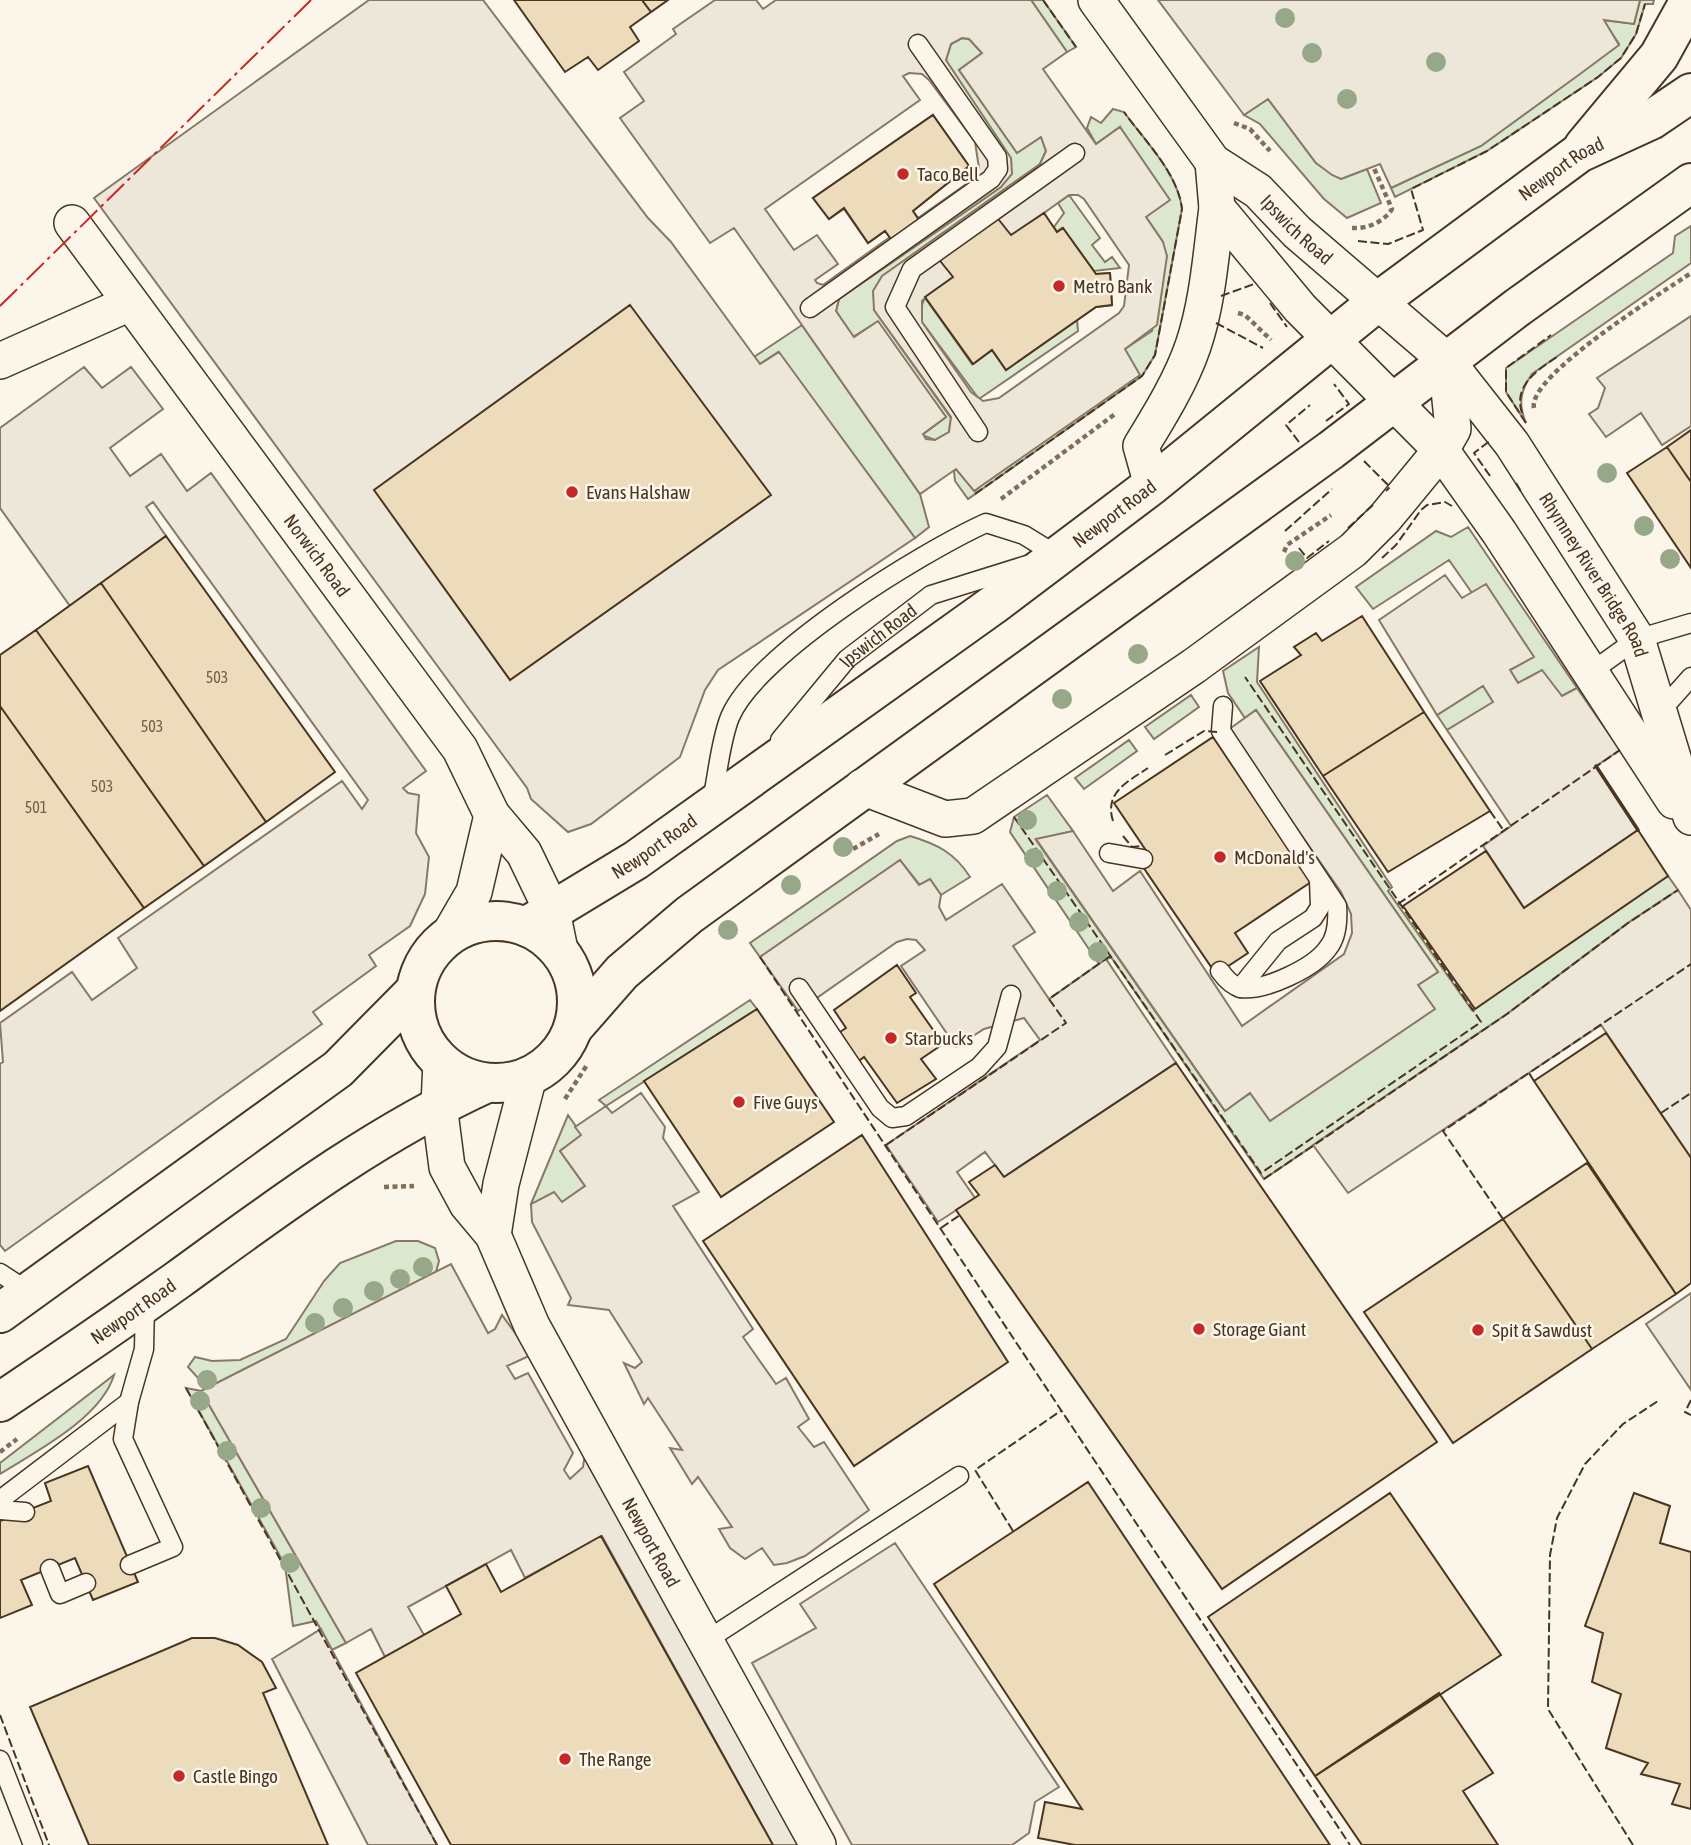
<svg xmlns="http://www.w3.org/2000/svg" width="1691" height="1845" viewBox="0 0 1691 1845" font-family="'Asap Condensed',sans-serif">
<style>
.green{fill:#dce7d0;stroke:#887966;stroke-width:2}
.parking{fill:#ede7d9;stroke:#887966;stroke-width:2;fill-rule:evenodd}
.building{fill:#ecdcbc;stroke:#4a3520;stroke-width:2}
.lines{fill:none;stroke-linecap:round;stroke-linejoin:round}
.service-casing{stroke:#4a3520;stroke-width:21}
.minor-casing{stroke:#4a3520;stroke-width:38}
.primary-casing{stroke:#4a3520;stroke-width:42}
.path{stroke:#7f6f5c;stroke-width:4.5;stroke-dasharray:5 3.5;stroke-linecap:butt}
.service{stroke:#fbf6e9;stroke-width:18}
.minor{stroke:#fbf6e9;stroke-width:35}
.primary{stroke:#fbf6e9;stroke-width:38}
.fence{stroke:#4a3520;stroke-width:2;stroke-dasharray:9 3.5;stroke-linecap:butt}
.wall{stroke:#4a3520;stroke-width:3.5}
.power{stroke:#c62828;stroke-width:2;stroke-dasharray:24 5 3.5 5;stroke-linecap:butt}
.tree{fill:#96a887}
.poi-dot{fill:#c62828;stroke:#fbf6e9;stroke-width:2.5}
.labels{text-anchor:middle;stroke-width:5;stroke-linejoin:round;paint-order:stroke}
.number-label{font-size:16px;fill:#725f47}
.street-label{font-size:19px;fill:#4a3520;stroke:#fbf6e9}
.poi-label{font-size:19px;fill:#4a3520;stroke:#fbf6e9;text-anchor:start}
</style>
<rect width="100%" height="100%" fill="#fbf6e9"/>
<!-- green -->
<path class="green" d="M1031 0H1043L1076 47 1067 52Z
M1640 0H1654L1653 4H1645L1636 34 1621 58 1598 77 1487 151 1395 197 1391 188 1481 146 1619 44 1603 20 1634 24Z
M962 38 969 39 982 53 959 70 1017 153 1041 137 1046 151 1040 164 874 310 951 418 949 432 935 440 922 435 946 417 877 322 853 337 836 311 839 299 1001 187 946 60 951 44Z
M1268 99 1316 163 1341 179 1367 169 1381 203 1347 218 1324 199 1260 124 1244 115Z
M1113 109 1124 112C1144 140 1178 173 1182 209L1155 355 1142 376 968 499 955 481 954 471 956 469 975 491 1125 349 1152 331 1163 242 1146 217 1120 127 1096 144 1087 128 1091 117 1101 123Z
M1069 195 1100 238 1092 245 1105 262 1112 257 1120 268 1094 271 1062 228 1057 232 1054 227 1064 213 1058 203Z
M1691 226V263L1532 374C1520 391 1518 404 1526 423L1506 392V368L1673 253 1675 236Z
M925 297 972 364 992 350 1077 320 1078 331 979 399 922 322 921 308Z
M802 325 920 494 929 527 915 538 778 352 760 364 754 357Z
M1468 527 1577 688 1562 696 1518 683 1510 670 1533 657 1486 585 1472 593 1449 560 1373 609 1356 587 1436 531 1451 537Z
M1259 647 1257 682 1392 887 1388 891 1472 1010 1668 876 1678 890 1628 923 1507 1014 1264 1179 1111 957 1099 964 1010 832 1014 817 1047 795 1073 831 1036 840 1224 1110 1251 1093 1434 1009 1418 985 1438 972 1256 710 1245 718 1228 693 1223 671Z
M1483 685 1494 702 1447 730 1437 715Z
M1191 695 1199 707 1154 739 1145 727Z
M1129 740 1137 751 1084 789 1075 778Z
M910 836C937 844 955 853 970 877L941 895 930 879 920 885 900 860 760 957 750 943 897 841Z
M750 1000 757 1009 606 1106 599 1100Z
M568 1115 582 1135 560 1151 585 1186 562 1202 531 1204Z
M396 1241H418L435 1248 439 1261 436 1272 207 1388 188 1367 195 1357 212 1361 240 1360 286 1339 324 1281 340 1263Z
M114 1375C101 1418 37 1451 0 1474V1463Z
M186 1388 201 1391 346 1643 332 1650 316 1621 293 1626 285 1565Z"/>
<!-- parking -->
<path class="parking" d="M369 0H483L648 218 671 242 760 364 779 352 915 538 718 670 705 690 680 757 591 824 568 832 531 799 527 788 94 198Z
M715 0H756L763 9 776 0H1031L1067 52 1043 69 1096 144 1120 127 1170 200 1146 217 1163 242 1167 256 1157 325 1125 349 1140 375 974 491 956 469 920 494 734 228 710 243 620 118 644 101 624 72 676 34 673 29ZM962 38 969 39 982 53 959 70 1017 153 1041 137 1046 151 1040 164 882 276 873 291 874 310 951 417 949 432 935 440 926 439 923 434 946 417 878 321 854 337 836 311 839 299 1001 187 1012 174 1011 158 946 60 951 44ZM909 73 922 74 929 80 975 142 979 168 969 182 918 218 913 211 969 166 933 115 813 198 829 219 844 209 868 243 885 231 890 237 823 285 817 283 815 280 838 264 817 235 794 250 765 209 920 100 903 76ZM1069 195H1078L1084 199 1129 265 1124 306 1119 313 999 398 983 401 971 392 922 322V301L925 298 973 364 992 350 1006 370 1096 307 1112 305 1110 273 1096 274 1063 228 1056 232 1044 213Z
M1158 0H1640L1634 24 1604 20 1619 45 1580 74 1481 146 1391 188 1380 164 1341 179 1332 175 1316 163 1268 99 1244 115Z
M1691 316V426L1662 445 1641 413 1606 437 1589 414 1598 408 1605 388 1597 378Z
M84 367 102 388 131 367 163 409 110 448 130 476 161 454 187 491 211 473 426 771 403 788 408 793 419 795 416 833 429 857 425 894 410 926 369 955 376 966 313 1012 322 1024 5 1251 0 1245V1064L3 1062 0 1023 72 972 92 1000 137 968 118 938 342 781 362 809 368 800 153 502 146 507 166 536 70 606 0 508V428Z
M1445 575 1462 598 1486 584 1534 657 1510 670 1518 683 1542 670 1562 696 1577 688 1620 750 1596 766 1638 830 1524 908 1483 846 1511 826 1447 730 1493 702 1483 686 1437 715 1379 620Z
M1256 710 1438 972 1418 985 1435 1009 1270 1121 1250 1093 1225 1111 1036 839 1073 831 1113 891 1140 871 1242 1026 1344 954 1352 933 1351 914 1341 892 1228 730Z
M900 860 919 885 930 879 941 895 939 907 946 920 1002 884 1035 932 1013 946 1049 999 1106 959 1176 1063 1004 1177 985 1152 957 1172 975 1198 938 1222 886 1145 1040 1040 1024 1018 984 1029 956 1047 901 966 925 950 916 940 907 939 897 942 798 1011 760 957Z
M1678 890 1691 910V1158L1601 1025 1348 1193 1313 1145 1507 1014 1628 923Z
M641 1093 665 1127 663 1138 699 1192 673 1206 753 1329 743 1337 776 1384 786 1378 809 1419 798 1427 814 1447 824 1442 869 1510 805 1556 787 1563 774 1565 762 1548 745 1559 730 1548 719 1529 732 1527 698 1477 692 1484 670 1448 682 1450 648 1398 644 1404 624 1363 635 1368 642 1362 609 1310 568 1305 571 1298 532 1222 531 1204 554 1192 562 1202 585 1186 560 1151 581 1135 575 1127 606 1106 612 1113Z
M451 1264 488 1333 495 1329 502 1315 531 1355 507 1366 515 1379 528 1373 573 1453 564 1470 570 1479 583 1467 585 1453 802 1845H773L602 1536 525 1578 511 1550 408 1607 424 1635 385 1657 371 1629 346 1643 201 1391Z
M1691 1293V1390L1646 1324Z
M895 1543 1059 1787 1035 1802 1029 1833 1012 1845H852L752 1663 816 1628 800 1604Z
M321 1629 332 1650 437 1845H368L272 1659Z"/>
<!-- building -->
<path class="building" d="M514 0H642L651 12 630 27 639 41 598 70 588 57 565 72Z
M642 0H668L651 12Z
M933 115 969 166 913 211 921 223 893 242 885 231 868 243 844 208 829 219 813 198Z
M1044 213 1057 232 1063 228 1096 274 1110 273 1112 305 1096 307 1006 370 992 350 973 364 925 297 953 277 937 257 995 215 1011 235Z
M630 305 771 495 510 680 374 490Z
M1691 430V482L1667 447Z
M1667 447 1691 482V568L1627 473Z
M166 536 335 772 266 822 101 583Z
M101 583 266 822 204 866 36 630Z
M1362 616 1424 712 1323 776 1260 681 1301 655 1294 647 1316 633 1322 641Z
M36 630 204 866 144 908 0 706V655Z
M0 706 144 908 0 1011Z
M1424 712 1490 811 1388 872 1323 776Z
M1213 737 1311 882 1235 933 1248 953 1216 974 1139 861 1149 855 1114 803Z
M1638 830 1668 876 1475 1009 1403 906 1486 851 1524 908Z
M897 965 916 993 910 997 943 1044 921 1059 936 1079 897 1103 864 1057 859 1061 840 1032 846 1028 834 1010Z
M757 1009 834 1122 721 1197 644 1081Z
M1606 1033 1691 1158V1283L1676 1294 1534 1081Z
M1176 1063 1437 1442 1222 1589 956 1210 979 1195 969 1182 995 1165 1004 1177Z
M862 1135 1008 1362 854 1466 703 1241Z
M1587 1163 1676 1294 1592 1349 1503 1219Z
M1503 1219 1592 1349 1453 1443 1364 1312Z
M88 1466 138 1582 93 1600 75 1558 21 1580 32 1605 0 1618V1521L51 1501 45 1483Z
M1088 1482 1330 1845H1075L1038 1838 1045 1802 1082 1809 934 1584Z
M1390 1493 1501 1655 1315 1776 1208 1617Z
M1634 1493 1670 1506 1660 1543 1691 1552V1809L1672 1804 1680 1784 1641 1774 1648 1763 1606 1748 1621 1694 1592 1682 1603 1633 1585 1626Z
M601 1536 773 1845H451L356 1673 461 1614 446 1586 486 1564 501 1592Z
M192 1638H215L238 1645 262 1662 276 1688 263 1693 328 1845H89L30 1707Z
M1439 1693 1493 1773 1463 1791 1498 1845H1362L1315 1776Z"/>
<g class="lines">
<defs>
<g id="service">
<path d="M810 308 991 179 998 169 997 157 918 44"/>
<path d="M978 432 895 307 912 269 1075 153"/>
<path d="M1591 672 1637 639 1691 623"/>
<path d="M1658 714 1691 677"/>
<path id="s1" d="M780 740 847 659 931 595 1027 565"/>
<path d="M712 800C718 774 720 742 730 717 757 653 922 552 986 523L1024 535 1058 556"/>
<path d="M1109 853 1143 859"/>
<path d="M1220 971C1225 978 1232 986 1241 988 1265 991 1314 968 1328 948 1337 937 1338 920 1337 906L1221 731 1223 706"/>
<path d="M799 988 880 1108 892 1118 906 1116 979 1067 997 1047 1011 995"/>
<path d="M1240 988 1278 941 1313 918 1320 907 1319 880"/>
<path d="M0 1273 29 1292"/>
<path d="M129 1402 123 1439 173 1547 130 1565"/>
<path d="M0 1500 129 1402 144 1349 145 1303"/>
<path d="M0 1510 25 1512"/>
<path d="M50 1569 60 1594 86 1583"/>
<path d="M707 1640 959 1476"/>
<path d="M0 1760 33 1845"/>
</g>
<g id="minor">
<path id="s2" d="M1096 0 1213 162 1258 191 1297 232 1446 360 1512 444 1637 639 1691 817"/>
<path d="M1213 162 1217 208 1300 308 1441 450 1499 532 1674 801"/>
<path id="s3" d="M72 223 460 749 492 815 524 853 552 911 561 955"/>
<path d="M0 361 130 303"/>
<path d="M1152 485 1141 446C1160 415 1181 381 1193 346 1208 302 1211 253 1217 208"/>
<path d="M862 787 945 819 973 816 1194 666 1353 550 1385 518 1441 450 1453 429 1446 360"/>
<path d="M449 935 474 892 492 815"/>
<path id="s4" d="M441 1062 439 1105 447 1167 467 1204 493 1235 532 1326 818 1845"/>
<path d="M493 1235 501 1184 529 1076"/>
</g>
<g id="primary">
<path d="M1584 146 1659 56 1690 0"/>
<circle cx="496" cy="1002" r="81"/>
<path id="s5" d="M527 926 636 860 993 605 1152 485 1376 303 1579 153 1651 120 1691 93"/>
<path d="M573 1028 622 972 689 915 1331 450 1518 307 1691 183"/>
<path d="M0 1313 338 1069 415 991"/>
<path id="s6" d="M0 1402C60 1362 120 1321 179 1279 278 1207 375 1134 487 1083"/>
</g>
</defs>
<!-- service casing -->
<use href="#service" class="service-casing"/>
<!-- minor casing -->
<use href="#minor" class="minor-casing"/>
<!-- primary casing -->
<use href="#primary" class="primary-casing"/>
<!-- path -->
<path class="path" d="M1234 123 1250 129 1270 151
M1352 228C1367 229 1384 222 1392 209L1373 166
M1238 313 1245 315 1271 340
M1534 408C1527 376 1663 292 1691 273
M1001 499 1115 414
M1284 552 1287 545 1331 515
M853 849 879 834
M565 1099 587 1065
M384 1187 414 1186
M0 1452 17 1439"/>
<!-- service -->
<use href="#service" class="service"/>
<!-- minor -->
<use href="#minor" class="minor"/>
<!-- primary -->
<use href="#primary" class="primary"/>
<!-- fence -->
<path class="fence" d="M1043 0 1076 47
M1358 241 1388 244 1423 230 1411 189 1487 151 1598 77 1621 58 1636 34 1645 4
M1221 296 1254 284
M1270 303 1287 327
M1216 323 1263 348
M1522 413C1513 386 1537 370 1557 357
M1326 421 1349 404 1334 384
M1526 423 1506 392V368L1551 335
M1299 442 1286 425 1310 405
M1364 461 1390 487 1386 491
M1490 476 1474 453 1491 440
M1516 483 1522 493
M975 494 1142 376 1155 355 1182 209C1178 173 1144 140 1124 112
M1348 528 1374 504
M1285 531 1332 489
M1299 548 1307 558 1329 541
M1382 558 1396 545 1421 510 1427 505 1445 502 1452 506
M1165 755 1204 731 1217 732
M1490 811 1504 831
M1014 817 1261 1173 1481 1022 1245 677
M1113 821C1104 793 1127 782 1148 768
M1123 836 1132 847 1142 846
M1398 904 1620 750
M760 957 1350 1845
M1534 1081 1529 1073 1691 964
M1661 1113 1691 1093
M886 1145 1066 1023 1049 999 1110 956
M1264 1179 1507 1014 1628 923 1678 890
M1503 1219 1443 1131 1529 1073
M941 1228 960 1215
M186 1388 437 1845
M1691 1400 1685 1412 1691 1415
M1013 1531 975 1470 1062 1410
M0 1715 49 1845
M1633 1845 1548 1709 1550 1555 1557 1518 1585 1464 1623 1424 1658 1401"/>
<!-- wall -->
<path class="wall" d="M1596 766 1638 830"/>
<!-- power -->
<path class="power" d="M0 306 311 0"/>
</g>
<!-- trees -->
<g class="tree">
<circle cx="1285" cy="18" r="10"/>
<circle cx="1312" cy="53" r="10"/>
<circle cx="1436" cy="62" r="10"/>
<circle cx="1347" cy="99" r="10"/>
<circle cx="1607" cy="473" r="10"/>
<circle cx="1644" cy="526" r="10"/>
<circle cx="1670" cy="559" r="10"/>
<circle cx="1295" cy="561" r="10"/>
<circle cx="1138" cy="654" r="10"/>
<circle cx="1062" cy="699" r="10"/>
<circle cx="1027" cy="820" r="10"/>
<circle cx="843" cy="847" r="10"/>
<circle cx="1034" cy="858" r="10"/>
<circle cx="791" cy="885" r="10"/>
<circle cx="1057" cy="891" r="10"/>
<circle cx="1079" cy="922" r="10"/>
<circle cx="728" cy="930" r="10"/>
<circle cx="1098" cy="952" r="10"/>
<circle cx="423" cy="1267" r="10"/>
<circle cx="400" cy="1279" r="10"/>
<circle cx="374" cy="1291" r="10"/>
<circle cx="343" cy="1308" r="10"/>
<circle cx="315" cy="1323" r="10"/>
<circle cx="207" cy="1380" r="10"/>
<circle cx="200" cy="1401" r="10"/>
<circle cx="227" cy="1451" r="10"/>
<circle cx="261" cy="1508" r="10"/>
<circle cx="290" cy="1563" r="10"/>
</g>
<!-- markers -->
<g class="poi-dot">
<circle cx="903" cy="174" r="7"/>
<circle cx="1059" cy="286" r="7"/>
<circle cx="572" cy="492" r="7"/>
<circle cx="1220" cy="857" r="7"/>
<circle cx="891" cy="1038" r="7"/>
<circle cx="739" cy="1102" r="7"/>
<circle cx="1199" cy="1329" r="7"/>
<circle cx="1478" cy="1330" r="7"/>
<circle cx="565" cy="1759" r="7"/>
<circle cx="179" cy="1776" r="7"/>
</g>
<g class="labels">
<!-- number labels -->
<g class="number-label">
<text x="217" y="683">503</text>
<text x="152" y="732">503</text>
<text x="102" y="792">503</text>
<text x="36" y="813">501</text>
</g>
<!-- street labels -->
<g class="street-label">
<text dy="7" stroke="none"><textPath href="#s5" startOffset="1283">Newport Road</textPath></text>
<text dy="7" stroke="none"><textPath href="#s2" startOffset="308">Ipswich Road</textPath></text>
<text dy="7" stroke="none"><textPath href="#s5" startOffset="718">Newport Road</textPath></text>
<text dy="7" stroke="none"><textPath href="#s3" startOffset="413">Norwich Road</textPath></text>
<text dy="7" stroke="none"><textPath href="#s2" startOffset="768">Rhymney River Bridge Road</textPath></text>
<text dy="7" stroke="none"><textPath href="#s1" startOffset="144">Ipswich Road</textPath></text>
<text dy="7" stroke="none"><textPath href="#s5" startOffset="150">Newport Road</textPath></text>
<text dy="7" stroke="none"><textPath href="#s6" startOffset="161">Newport Road</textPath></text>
<text dy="7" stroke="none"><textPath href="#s4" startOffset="534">Newport Road</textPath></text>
</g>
<!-- poi labels -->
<g class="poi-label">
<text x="917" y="181">Taco Bell</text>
<text x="1073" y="293">Metro Bank</text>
<text x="586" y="499">Evans Halshaw</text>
<text x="1234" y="864">McDonald's</text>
<text x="905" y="1045">Starbucks</text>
<text x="753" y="1109">Five Guys</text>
<text x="1213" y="1336">Storage Giant</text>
<text x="1492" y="1337">Spit &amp; Sawdust</text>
<text x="579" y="1766">The Range</text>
<text x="193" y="1783">Castle Bingo</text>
</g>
</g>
</svg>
